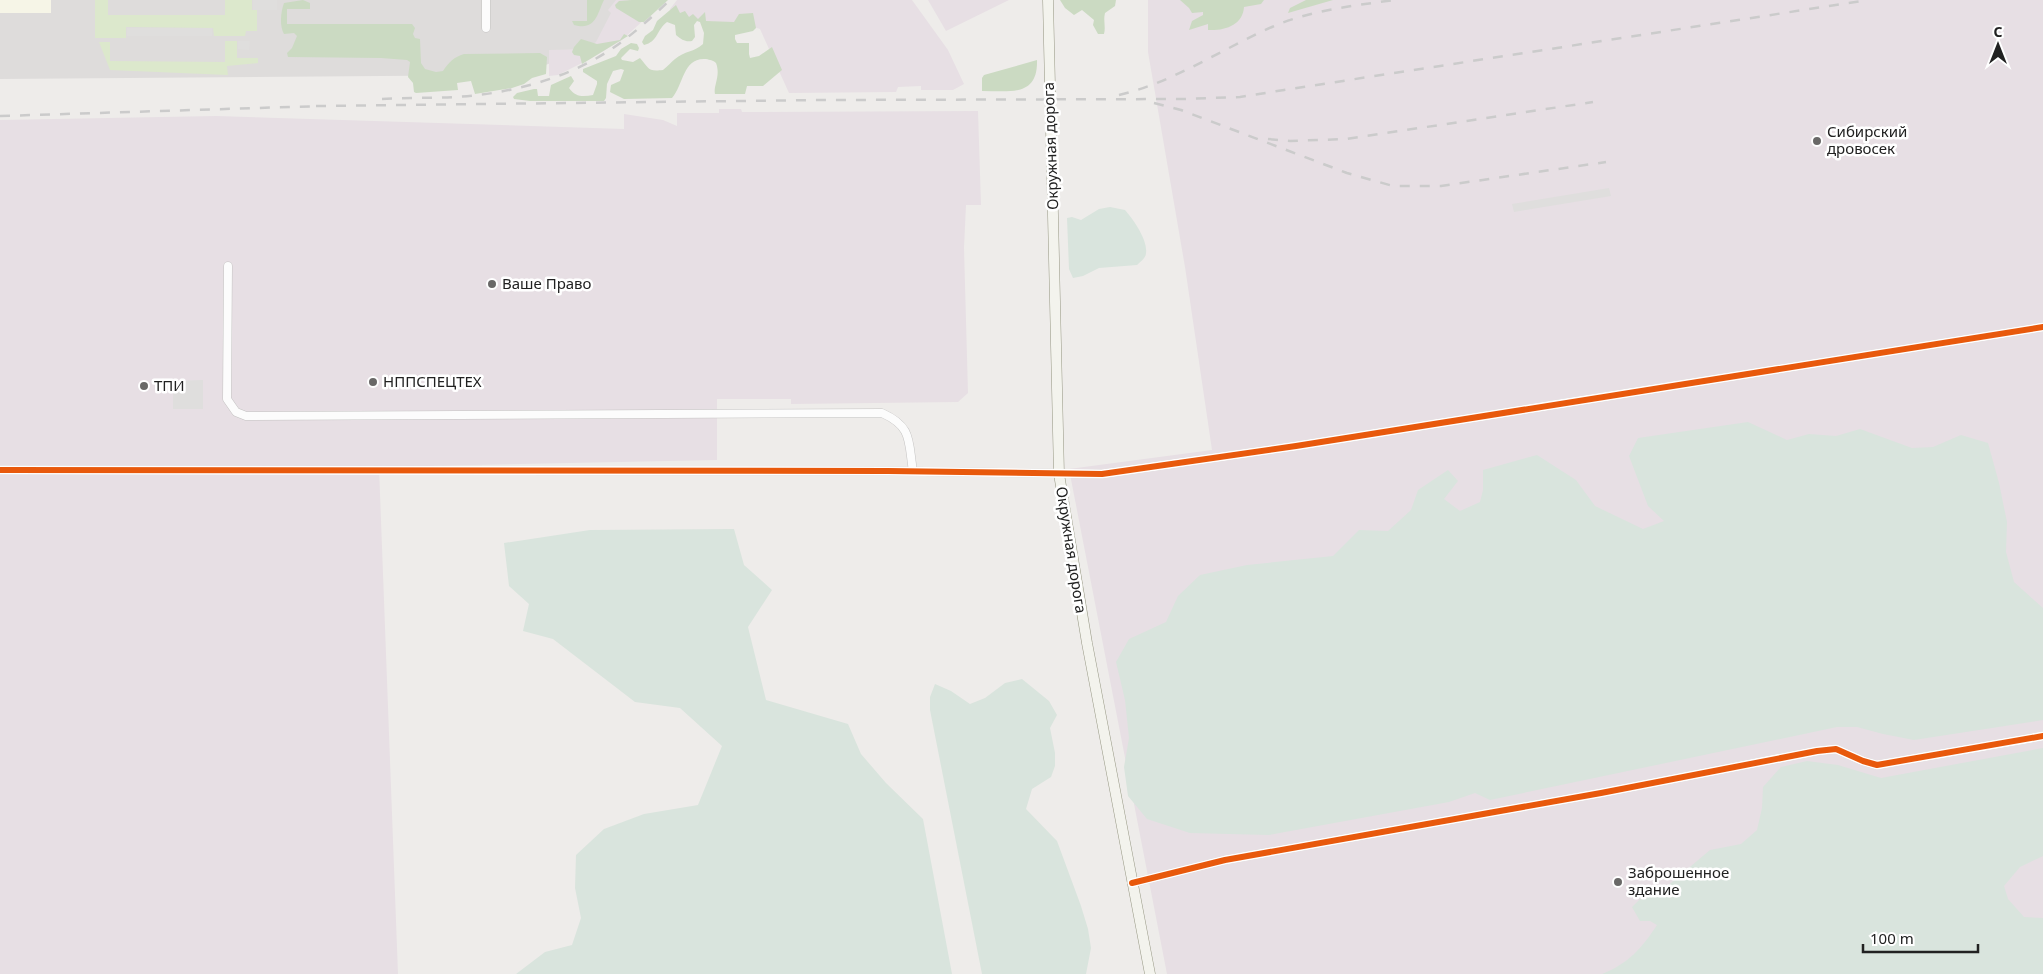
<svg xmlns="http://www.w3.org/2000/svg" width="2043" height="974" viewBox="0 0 2043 974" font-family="'Noto Sans',sans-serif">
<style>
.residential{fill:#dedcdb}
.industrial{fill:#e7dfe4}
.education{fill:#f6f5e7}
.grass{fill:#dce8cc}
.forest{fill:#cbdac2}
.wetland{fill:#d9e4dd}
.parking{fill:#dfdedd}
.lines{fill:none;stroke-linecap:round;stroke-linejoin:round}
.minor-casing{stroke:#c4c3c2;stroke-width:9}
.secondary-casing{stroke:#969783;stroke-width:11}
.minor{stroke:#fcfcfc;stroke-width:8}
.secondary{stroke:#f3f3ed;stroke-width:10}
.rail{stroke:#cbcbcb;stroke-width:2.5;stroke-dasharray:10 10;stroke-linecap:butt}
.cycleway-casing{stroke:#fff;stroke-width:9}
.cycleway{stroke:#e8590c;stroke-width:6}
.poi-dot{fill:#696867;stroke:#fff;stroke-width:2}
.labels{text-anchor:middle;stroke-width:5;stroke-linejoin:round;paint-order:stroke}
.poi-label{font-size:15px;fill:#212121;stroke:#fff;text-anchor:start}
.street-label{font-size:15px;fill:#212121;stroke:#fff}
</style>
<rect width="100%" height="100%" fill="#eeecea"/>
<!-- residential -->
<path class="residential" d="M0 0H661L630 32 520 75 0 79Z"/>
<!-- industrial -->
<path class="industrial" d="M616 0H628L648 16 622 40 590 59 558 75 549 76V50L585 49 596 42 611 13 608 10Z
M677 0H912L948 50 964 84 953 90H921V86L898 87 896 92 789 93 760 29 751 26 674 19 670 9Z
M928 0H1009L946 31Z
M1148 0H2043V974H1167L1069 469 1212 450 1185 267 1148 52Z
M719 109H741L742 112 978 111 981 205H966L964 248 968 393 958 402 791 404V399H717V460L379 467 398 974H0V120L216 116 624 129V114L663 120 677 126V113H719Z"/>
<!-- education -->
<path class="education" d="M0 0H51V13H0Z"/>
<!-- grass -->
<path class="grass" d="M95 0H108V15H225V0H252V10H257V31H246L245 36H214L213 28 126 27V38H95Z
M225 41H237V58H258V63L227 66 228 75 110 70 99 42H110V61L225 62Z"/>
<!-- forest -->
<path class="forest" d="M303 0 310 3V9H287V24H412L415 28 413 34 415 38 420 39 421 63 425 69 436 72 443 71C449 62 454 57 464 54L540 53 547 57 546 74 532 78 524 84 512 88 475 94 471 81 457 83 458 90 416 93 414 92 413 83 408 77 410 62 407 60 381 58 288 57 287 53 292 48 297 36 294 33 284 34C279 25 281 11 284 3Z
M587 0H604C597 14 596 31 574 25L572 21H587Z
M632 0H668L644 22H639L616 8 615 5 619 1Z
M1060 0H1116L1115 6 1105 13C1103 21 1106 26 1104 34H1098L1093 25 1094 20 1082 10 1074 15 1065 8Z
M1180 0H1264L1261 4 1244 7C1243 25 1225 31 1208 30V24L1189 30 1192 21 1203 15V12L1192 13 1189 8Z
M1306 0H1333L1288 13 1290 8Z
M676 5 680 13 685 11 689 17 693 14 698 19 705 12 706 21 734 22 739 14 753 13 756 28 753 31 735 35V39L737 43H749V54L750 58 759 56 772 47 782 70 763 86H747L745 94H715C713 86 721 76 716 63 713 60 710 60 706 59 683 57 684 84 672 98L624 99 610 92 611 85 620 81 624 70 621 69 613 71 607 84 606 98 604 101H530L514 99 513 97 517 93 534 89H537L538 96H549L551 85 571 76 574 81 569 88C575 97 583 97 593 95L597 84V81L583 72V69L616 56 621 49 631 43 637 44 639 48 638 51 630 49 621 58 622 60 633 62 640 58C649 68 647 72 663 70 668 66 671 62 675 59 684 51 695 52 703 44L704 33 700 22 697 21 694 25 695 37 692 41C685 42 682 40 676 35L675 25 667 22C657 29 658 42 644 45L642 42 645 36 653 30 657 21Z
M624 34 628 36 582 64 580 56 574 55 572 52 574 47 581 39 597 44 620 40Z
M1037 60C1038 97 1010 91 982 91V78L984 75Z"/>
<!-- wetland -->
<path class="wetland" d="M1110 207 1125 210C1133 219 1148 240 1146 253 1146 258 1140 262 1137 265L1099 268 1083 276 1073 278 1069 269 1067 218 1072 217 1081 220 1099 209Z
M1748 422 1787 440 1809 434 1836 436 1860 429 1912 448 1933 447 1961 435 1988 443 1999 483 2007 522 2006 552 2014 582 2043 608V720L1914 740 1883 734 1857 727H1837L1490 800 1475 793 1449 802 1269 835 1190 833 1147 819 1128 796 1124 767 1129 738 1125 700 1116 662 1129 639 1166 622 1178 596 1200 575 1247 565 1333 556 1359 530 1388 531 1411 510 1418 490 1448 470 1458 481 1444 499 1460 511 1480 502 1483 490V470L1537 455 1576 480 1595 506 1643 529 1664 521 1648 506 1629 456 1638 438Z
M734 529 744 565 772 590 748 627 766 700 848 724 861 754 886 783 923 819 952 974H516L545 952 572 945 581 918 575 888 576 855 604 829 644 814 698 805 722 746 680 708 635 702 553 639 523 631 529 604 509 586 504 543 590 530Z
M1022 679 1049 701 1057 715 1050 728 1055 753V766L1051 777 1032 789 1026 809 1057 841 1081 906 1088 929 1091 948 1086 974H982L930 710V697L935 684 951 691 970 704 985 698 1005 683Z
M2043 748V856L2020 867 2004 886 2008 899 2024 917 2043 918V974H1602C1628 964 1642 948 1657 925L1650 921H1640L1632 907 1642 897 1665 888 1710 850 1741 844 1757 830 1762 808 1763 787 1781 767 1807 761 1838 765 1881 778Z"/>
<!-- parking -->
<path class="parking" d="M253 0H277V10H253Z
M127 28H212V36H127Z
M238 41H250L249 50 238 49Z
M1609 188 1611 196 1514 212 1512 204Z
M203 380V409H173V381Z"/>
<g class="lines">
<defs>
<path id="minor" d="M486 0V28
M228 266 227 399 236 412 246 416 882 413C913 427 908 441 913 471
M0 470 888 471 1102 474 1296 446 2043 327
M1132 883 1225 860 1601 793 1817 751 1836 749 1863 761 1877 765 2043 736"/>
<path id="secondary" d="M1048 0 1059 474 1087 643 1150 974"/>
</defs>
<!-- minor casing -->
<use href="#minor" class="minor-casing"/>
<!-- secondary casing -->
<use href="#secondary" class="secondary-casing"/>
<!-- minor -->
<use href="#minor" class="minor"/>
<!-- secondary -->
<use href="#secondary" class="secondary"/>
<!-- rail -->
<path class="rail" d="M1119 95C1172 83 1222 49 1272 27 1311 10 1352 6 1394 0
M382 99C414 97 446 99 478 95 529 89 583 72 624 40 640 28 655 14 670 0
M1154 103 1181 110 1347 173 1393 186H1441L1606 162
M316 106 821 100 1184 99 1240 97 1284 90 1868 0
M0 116 322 106
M1268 139 1290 141 1346 139 1593 102"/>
<defs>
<path id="cycleway" d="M0 470 888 471 1102 474 1296 446 2043 327
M1132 883 1225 860 1601 793 1817 751 1836 749 1863 761 1877 765 2043 736"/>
</defs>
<!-- cycleway casing -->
<use href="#cycleway" class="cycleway-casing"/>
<!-- cycleway -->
<use href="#cycleway" class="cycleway"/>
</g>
<!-- markers -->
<g class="poi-dot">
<circle cx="1817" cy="141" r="5"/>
<circle cx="492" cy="284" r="5"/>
<circle cx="373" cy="382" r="5"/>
<circle cx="144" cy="386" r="5"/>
<circle cx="1618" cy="882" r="5"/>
</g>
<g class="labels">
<!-- poi labels -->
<g class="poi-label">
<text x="1827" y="137">Сибирский<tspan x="1827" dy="17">дровосек</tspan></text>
<text x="502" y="289">Ваше Право</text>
<text x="383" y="387">НППСПЕЦТЕХ</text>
<text x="154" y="391">ТПИ</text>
<text x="1628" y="878">Заброшенное<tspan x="1628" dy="17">здание</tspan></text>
</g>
<!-- street labels -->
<g class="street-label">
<text transform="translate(1051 146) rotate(-92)" y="5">Окружная дорога</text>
<text transform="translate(1071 550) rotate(81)" y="5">Окружная дорога</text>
</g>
</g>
<!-- north arrow -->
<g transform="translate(1998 45)" stroke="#ffffff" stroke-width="4" paint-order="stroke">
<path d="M0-4L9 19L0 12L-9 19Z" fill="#212121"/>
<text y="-8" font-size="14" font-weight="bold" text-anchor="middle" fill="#212121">С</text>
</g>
<!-- scale -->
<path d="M1863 944v8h115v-8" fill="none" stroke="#212121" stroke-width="2.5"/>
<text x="1870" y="944" font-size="15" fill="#212121" stroke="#ffffff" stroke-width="4" paint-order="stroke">100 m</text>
</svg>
